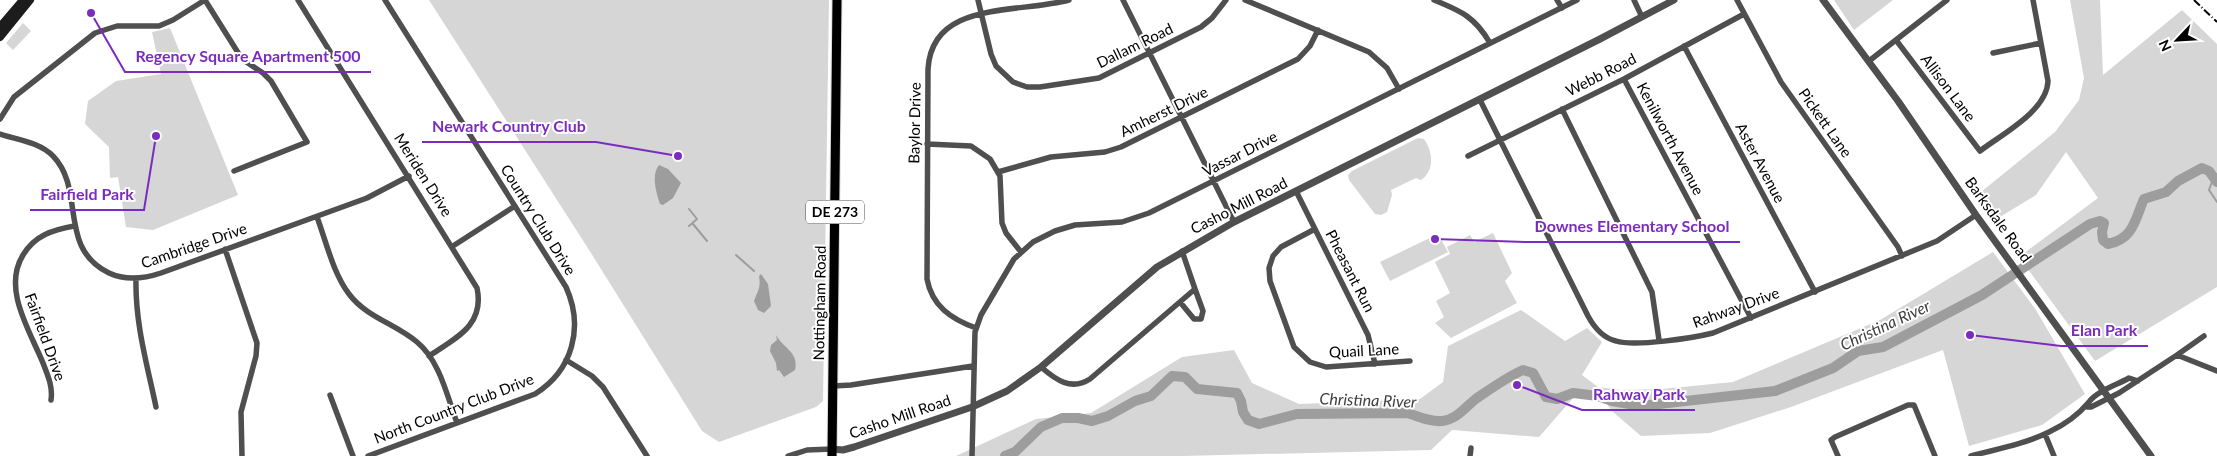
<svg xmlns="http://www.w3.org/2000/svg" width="2217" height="456" viewBox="0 0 2217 456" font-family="Lato,sans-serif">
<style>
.green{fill:#d6d6d6}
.water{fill:#9d9d9d}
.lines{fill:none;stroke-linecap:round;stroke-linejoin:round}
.stream{stroke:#9d9d9d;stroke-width:2}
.river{stroke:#9d9d9d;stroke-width:10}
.primary-casing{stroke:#dbdbdb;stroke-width:11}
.minor{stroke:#4f4f4f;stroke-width:5.5}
.tertiary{stroke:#4f4f4f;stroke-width:7}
.secondary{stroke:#1c1c1c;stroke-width:8}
.primary{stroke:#000;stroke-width:9}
.rail{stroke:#000;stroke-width:2;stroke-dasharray:8 2.5 1 2.5;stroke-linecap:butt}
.labels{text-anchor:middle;stroke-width:4;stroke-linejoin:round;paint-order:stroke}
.shield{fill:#fff;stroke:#4c4c4c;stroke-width:1}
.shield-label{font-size:14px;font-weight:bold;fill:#000}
.street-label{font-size:15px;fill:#000;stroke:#fff}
.water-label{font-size:16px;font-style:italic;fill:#3e3e3e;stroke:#fff}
.leader{fill:none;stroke:#7b2cbf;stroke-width:2}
.callout-dot{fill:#7b2cbf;stroke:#fff;stroke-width:2}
.callout-label{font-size:16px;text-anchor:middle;font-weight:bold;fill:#7b2cbf;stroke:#fff;stroke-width:4;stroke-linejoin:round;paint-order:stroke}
</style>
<rect width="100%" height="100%" fill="#fff"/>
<!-- green -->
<path class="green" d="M429 0H829L823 401 816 407 719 442 702 431 591 253Z
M1834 0H1893L1854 30Z
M2070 0H2100L2103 75 2182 10 2217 44V287L2095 361 2019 257 2098 198 2066 152 2036 195 1995 220 1976 196 2055 132 2079 100 2084 78Z
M23 23 31 31 13 50 6 43Z
M170 28 238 195 153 230 126 227 118 177 110 178 109 147 85 124 88 101 116 81 161 74 152 32Z
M1418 138 1424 139C1433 152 1435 170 1421 180L1416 178 1391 190 1392 195 1387 212 1381 215 1375 214 1349 180 1348 175 1352 171Z
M1493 233 1512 273 1505 281 1517 303 1451 338 1435 323 1444 317 1436 301 1450 293 1435 262 1450 254 1447 247 1470 235 1474 242Z
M1438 234 1448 252 1390 281 1380 262Z
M1993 252 2036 310 2085 394 2042 425 1969 446 1943 350 1791 407 1710 433 1641 436 1613 412 1596 390H1580L1539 437 1452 430 1431 450 1183 456H956L1036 419 1091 413 1182 357 1234 350 1252 383 1299 404 1420 399 1443 382 1448 346 1521 310 1565 341 1587 328 1602 342 1582 375 1598 387 1621 390 1662 389 1733 382 1880 320Z"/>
<!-- water -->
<path class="water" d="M659 165 668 169 681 183 673 198 663 205 660 204C656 192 651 175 659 165Z
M761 274 768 284 771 306 764 313 758 310 754 301C758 291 761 287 759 276Z
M776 335C784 349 799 352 795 370L784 377 779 370 777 371 776 363 770 351 771 345 777 340Z"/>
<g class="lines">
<!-- stream -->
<path class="stream" d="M2213 179 2209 190 2217 202
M693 224 707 241
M689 226 697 219 689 209
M736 255 754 271"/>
<!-- river -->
<path class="river" d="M1005 456 1015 452 1041 427 1062 418H1078L1092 421 1108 416 1135 401 1151 396 1172 376 1185 377 1197 389 1237 393 1241 401 1243 412 1248 420 1259 424 1297 414 1408 413C1419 417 1430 422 1442 421 1457 420 1466 406 1477 398 1492 388 1507 377 1523 370L1533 373 1546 397 1557 399 1573 393 1598 396 1612 401 1641 406 1775 391 1833 368 1858 351 1883 347 1982 295 2090 224 2100 221 2104 223 2102 232 2103 240 2108 244C2134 239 2135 219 2144 199L2166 192 2178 181 2202 168 2209 171 2217 182"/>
<defs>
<path id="primary" d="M832 456 837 0"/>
</defs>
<!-- primary casing -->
<use href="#primary" class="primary-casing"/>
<!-- minor -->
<path class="minor" d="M205 0 242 59 263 73 271 81 307 142 234 171
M298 0 477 288C485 325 456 338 429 356
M978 0 991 54 996 66 1013 82 1027 87H1040L1099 78 1201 27 1212 18 1226 0
M1123 0 1234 222
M1245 0 1369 52 1387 68 1399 89
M1434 0C1461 11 1475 17 1490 43
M1557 0 1562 8
M1634 0 1642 17
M1737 0 1781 82 1898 247 1902 256
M1896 40 1980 151C2002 134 2047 111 2048 81L2033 0
M1684 46 1815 292
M1993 53 2041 43
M1869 61 1947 0
M1624 79 1751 318
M1480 100 1588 316C1594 327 1603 338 1616 341 1635 347 1693 338 1713 333L1937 241 1976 215
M1562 109 1652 292 1659 340
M0 119 14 97 95 33 117 26H159L173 20 205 0
M0 134C18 140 39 142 53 156 86 190 57 248 109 273 126 281 143 279 161 273L367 198 409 176
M927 144 971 146 990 159 1000 176 1002 223 1006 233 1021 252
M1468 156 1624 79 1744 14
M998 172 1051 157 1105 152 1121 147 1298 59 1310 46 1318 30
M1296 191 1368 335 1375 364
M317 217C326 241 333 273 349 294 366 317 396 324 417 342 440 361 447 396 457 423
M1315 229 1281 247 1273 256 1269 268 1270 281 1294 347 1310 362 1326 367 1410 361
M453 246 515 206
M225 249 257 343 256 356 241 412 242 456
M136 279C135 323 147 364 156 407
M1180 302 1194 319H1201L1203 311 1195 289
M976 328C951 319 932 306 927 279L928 69C932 0 1017 14 1069 0
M2177 355 2204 336
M566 360 592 376 603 387 647 456
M1041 367C1056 380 1071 391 1090 379L1195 289 1182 251
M833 386 851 385 973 366
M330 395 353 456
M51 400C53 387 48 376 43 363 30 331 2 289 23 255 35 235 53 230 74 226
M2087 407H2091L2119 393 2177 355 2217 371
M2045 434 2054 456
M368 456 535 394C573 370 584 327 566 287L385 0
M788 456 807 450 832 449
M972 456 975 332 981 315 1014 259 1033 242 1055 231 1075 225 1122 222 1149 213 1577 0
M1470 456 1471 448
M1838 456 1831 440 1835 437 1908 405H1914L1935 456
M1971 456C1997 449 2025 444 2049 432 2064 425 2079 414 2089 402 2097 391 2117 385 2129 378L2138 381"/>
<!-- tertiary -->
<path class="tertiary" d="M1823 0 1898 101 1976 215 2151 456
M832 449 843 450 854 447 972 407 1007 391 1041 367 1157 267 1234 222 1600 39 1674 0"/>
<!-- secondary -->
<path class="secondary" d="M0 27 23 0
M0 37 30 0"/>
<!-- primary -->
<use href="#primary" class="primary"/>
<!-- rail -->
<path class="rail" d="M2194 0 2217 22"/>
</g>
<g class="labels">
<!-- shield labels -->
<rect class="shield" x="806" y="200.5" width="58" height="23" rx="4"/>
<g class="shield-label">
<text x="835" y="217">DE 273</text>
</g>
<!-- street labels -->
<g class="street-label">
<text transform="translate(1135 46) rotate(-26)" y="5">Dallam Road</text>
<text transform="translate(1601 75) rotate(-27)" y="5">Webb Road</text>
<text transform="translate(1948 88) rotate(53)" y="5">Allison Lane</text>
<text transform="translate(1164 112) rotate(-26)" y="5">Amherst Drive</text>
<text transform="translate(915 123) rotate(-89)" y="5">Baylor Drive</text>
<text transform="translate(1825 123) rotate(55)" y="5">Pickett Lane</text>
<text transform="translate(1670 139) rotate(62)" y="5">Kenilworth Avenue</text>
<text transform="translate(1240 154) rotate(-27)" y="5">Vassar Drive</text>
<text transform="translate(1760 163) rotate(62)" y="5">Aster Avenue</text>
<text transform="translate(423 175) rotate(58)" y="5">Meriden Drive</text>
<text transform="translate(1239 206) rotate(-27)" y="5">Casho Mill Road</text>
<text transform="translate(538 220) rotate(58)" y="5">Country Club Drive</text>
<text transform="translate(1998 220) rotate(54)" y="5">Barksdale Road</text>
<text transform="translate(194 246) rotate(-19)" y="5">Cambridge Drive</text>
<text transform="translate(1350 271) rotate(63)" y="5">Pheasant Run</text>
<text transform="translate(820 303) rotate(-89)" y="5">Nottingham Road</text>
<text transform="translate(1736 308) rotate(-20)" y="5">Rahway Drive</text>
<text transform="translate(45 337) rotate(70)" y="5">Fairfield Drive</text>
<text transform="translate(1364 351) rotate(-3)" y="5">Quail Lane</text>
<text transform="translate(454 409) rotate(-21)" y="5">North Country Club Drive</text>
<text transform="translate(900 417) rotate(-19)" y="5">Casho Mill Road</text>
</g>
<!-- water labels -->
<g class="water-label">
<text transform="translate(1885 325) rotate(-25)" y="6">Christina River</text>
<text transform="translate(1368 400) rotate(2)" y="6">Christina River</text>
</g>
</g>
<!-- callouts -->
<path class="leader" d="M91 13L125 72H371M678 156L596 142H422M156 136L144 210H30M1435 239L1525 242H1740M1970 335L2061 346H2148M1517 385L1582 410H1695"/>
<g class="callout-dot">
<circle cx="91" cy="13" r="5"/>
<circle cx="678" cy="156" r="5"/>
<circle cx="156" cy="136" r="5"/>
<circle cx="1435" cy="239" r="5"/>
<circle cx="1970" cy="335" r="5"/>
<circle cx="1517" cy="385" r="5"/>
</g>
<g class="callout-label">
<text x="248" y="62">Regency Square Apartment 500</text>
<text x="509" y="132">Newark Country Club</text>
<text x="87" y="200">Fairfield Park</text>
<text x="1632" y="232">Downes Elementary School</text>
<text x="2104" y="336">Elan Park</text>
<text x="1639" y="400">Rahway Park</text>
</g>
<!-- north arrow -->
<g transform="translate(2177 40) rotate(245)" stroke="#ffffff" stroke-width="4" paint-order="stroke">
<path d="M0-4L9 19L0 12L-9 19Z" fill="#000000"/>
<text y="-8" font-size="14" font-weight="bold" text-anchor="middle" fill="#000000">N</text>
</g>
</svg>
